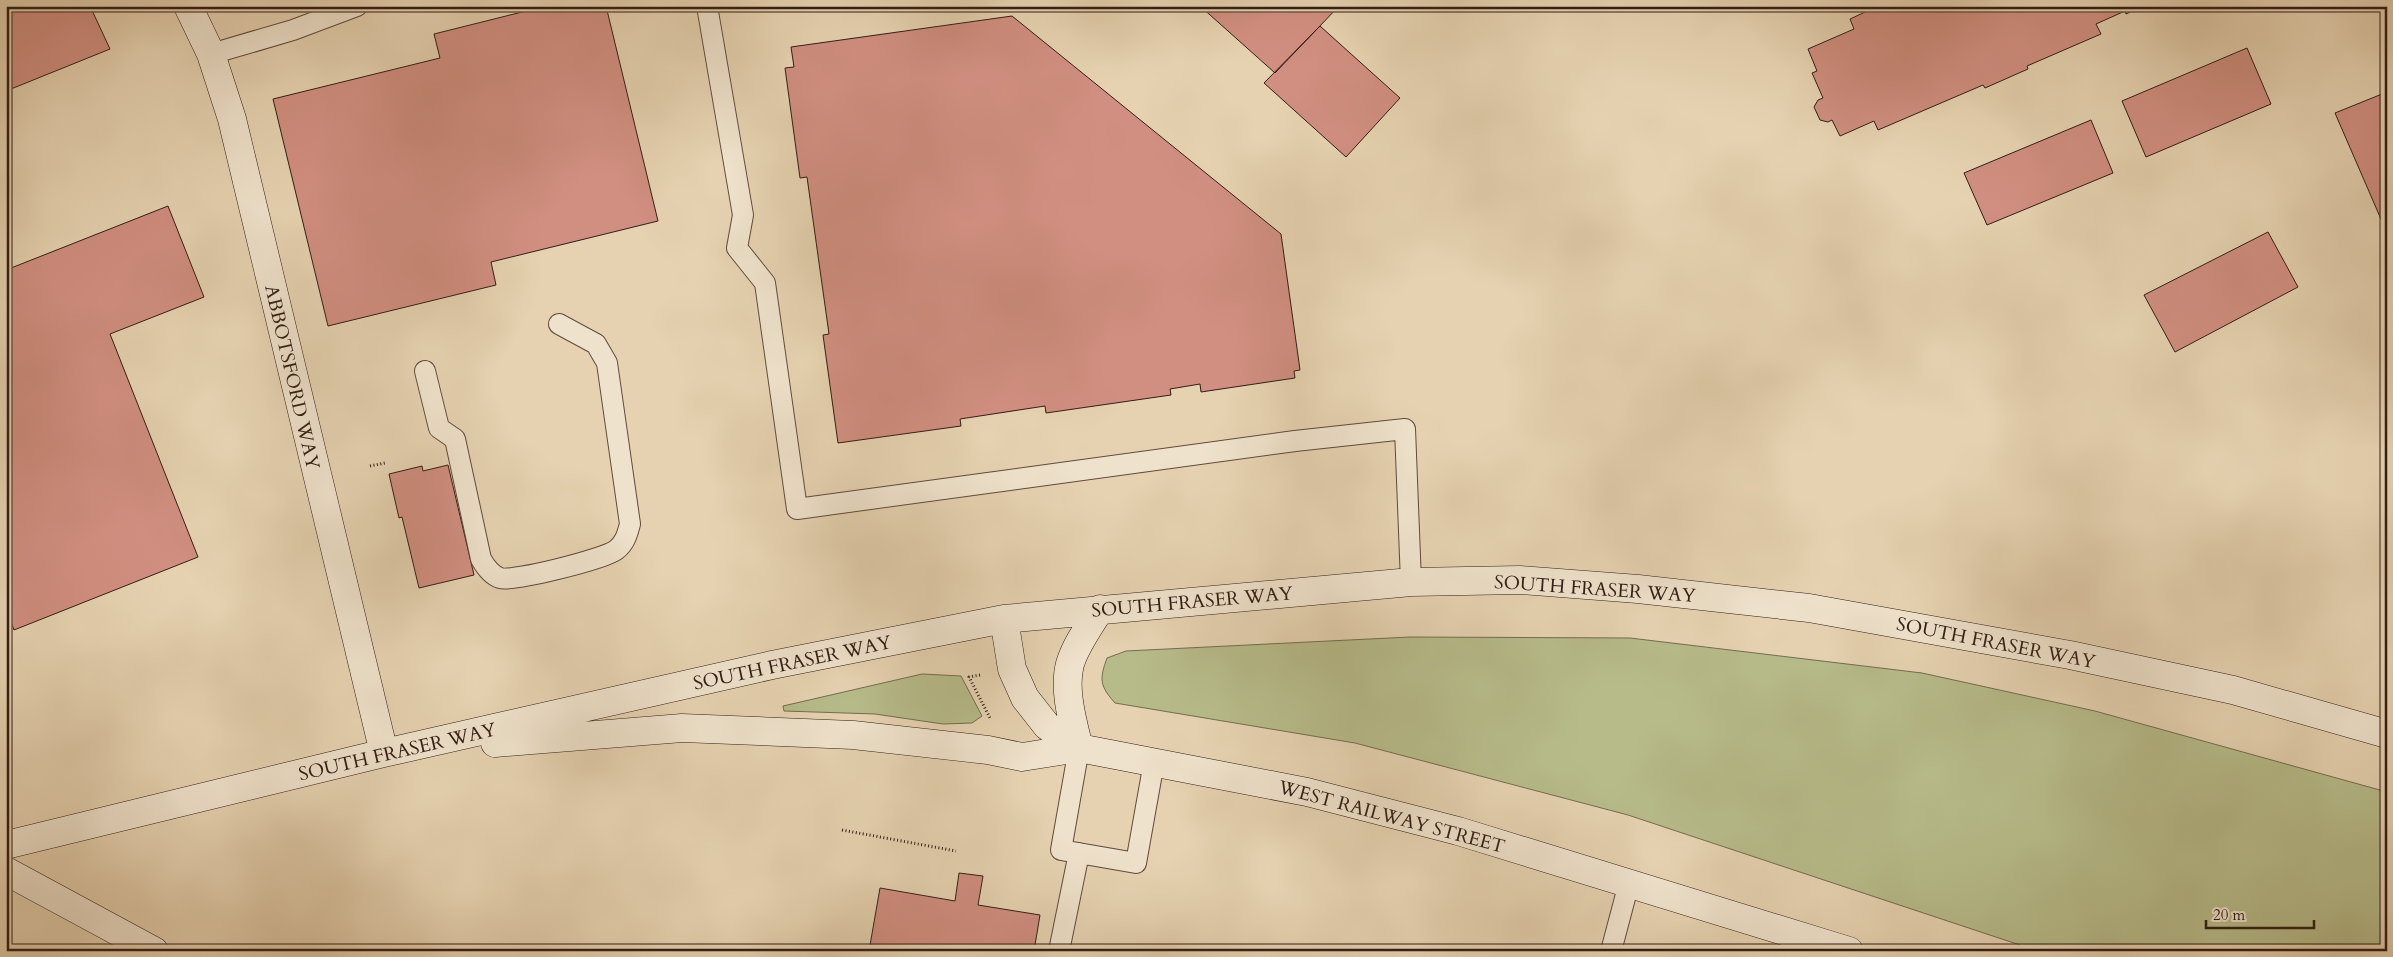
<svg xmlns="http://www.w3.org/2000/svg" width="2393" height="957" viewBox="0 0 2393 957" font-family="Cardo,serif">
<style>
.green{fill:#b7bb8a;stroke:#746c50}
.building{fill:#d18f81;stroke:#321d15}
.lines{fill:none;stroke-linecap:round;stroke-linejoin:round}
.lane-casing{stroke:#5f4a3c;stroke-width:22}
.secondary-casing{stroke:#321d15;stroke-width:29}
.path{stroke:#321d15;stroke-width:3;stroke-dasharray:1 2.5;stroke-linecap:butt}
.lane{stroke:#efe2cc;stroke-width:20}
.secondary{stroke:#efe2cc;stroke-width:28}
.labels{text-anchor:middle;stroke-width:4;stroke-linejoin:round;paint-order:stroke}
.street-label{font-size:19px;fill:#321d15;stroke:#efe2cc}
</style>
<rect width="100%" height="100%" fill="#e6d2b1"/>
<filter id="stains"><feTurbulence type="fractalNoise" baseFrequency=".004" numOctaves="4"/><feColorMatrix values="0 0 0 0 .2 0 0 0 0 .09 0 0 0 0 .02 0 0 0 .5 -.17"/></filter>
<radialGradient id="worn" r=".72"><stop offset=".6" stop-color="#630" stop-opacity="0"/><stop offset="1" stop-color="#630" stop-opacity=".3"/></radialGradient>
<!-- green -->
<path class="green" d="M1410 637 1630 638 1922 673 2095 711 2387 792V951H2038L1628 815 1355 743 1115 703C1100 686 1099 680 1107 658L1126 651Z
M922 674 961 676 982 716 972 723 943 724 875 714 784 711 783 706Z"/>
<!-- building -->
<path class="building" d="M6 6H90L110 49 6 91Z
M546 6H606L658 221 491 262 496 285 328 326 273 99 440 58 434 34Z
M1200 6H1339L1275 73Z
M1878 6H2141V7L2126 14 2125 11 2096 24 2101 34 2027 66 2028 69 1985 88 1983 85 1878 130 1874 121 1840 136 1832 120 1828 122 1820 120 1814 107 1818 100 1823 98 1812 73 1817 71 1808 49 1854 29 1850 19Z
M1012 16 1281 234 1300 370 1294 371 1295 378 1201 392 1200 384 1170 389 1171 395 1046 413 1045 406 960 419 961 426 838 443 823 335 829 334 807 177 800 178 785 68 794 67 791 47Z
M1320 26 1400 98 1346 157 1264 83Z
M2247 48 2271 104 2146 157 2122 101Z
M2387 92V233L2335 113Z
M2091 120 2113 173 1987 225 1964 173Z
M168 206 204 297 110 334 198 557 14 630 6 609V270Z
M2268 232 2298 287 2175 352 2144 295Z
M448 465 474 575 419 588 402 517 399 518 389 474 422 466 423 471Z
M959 873 983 876 978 905 1040 915 1034 951H869L880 888 955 901Z"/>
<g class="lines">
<defs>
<path id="lane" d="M707 6 743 215 737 248 765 283 797 509 1295 441 1405 429 1411 582
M211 54 293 30 357 6
M425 371 439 428 455 439 481 559C485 566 491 575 500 578 513 582 604 559 616 550 625 543 627 535 630 524L607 363 596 344 559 324
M1079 748 1061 850 1136 863 1154 762
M1059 951 1079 853
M1611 951 1629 883"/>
<path id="secondary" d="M188 6 211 54 232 119 384 753
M1004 619 1012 669 1025 698 1047 726 1079 748 1307 792 1458 831 1849 951
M495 743 682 728 853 735 988 750 1022 757 1079 748
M1079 748C1073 723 1063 689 1070 664 1076 644 1090 626 1100 609
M6 845 384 753 772 665 1004 619 1411 582 1520 580 1638 589 1809 608 2070 655 2233 690 2387 734
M6 871 154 951"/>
</defs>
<!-- lane casing -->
<use href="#lane" class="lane-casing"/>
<!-- secondary casing -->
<use href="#secondary" class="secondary-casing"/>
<!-- path -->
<path class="path" d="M370 466 385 463
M980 675 969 677 990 718
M842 830 956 851"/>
<!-- lane -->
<use href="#lane" class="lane"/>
<!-- secondary -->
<use href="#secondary" class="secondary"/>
</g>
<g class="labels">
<!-- street labels -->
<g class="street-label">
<text transform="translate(293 377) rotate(77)" y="7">ABBOTSFORD WAY</text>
<text transform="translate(1595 588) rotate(4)" y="7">SOUTH FRASER WAY</text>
<text transform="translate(1192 601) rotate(-5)" y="7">SOUTH FRASER WAY</text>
<text transform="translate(1996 642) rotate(11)" y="7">SOUTH FRASER WAY</text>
<text transform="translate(792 662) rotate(-12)" y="7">SOUTH FRASER WAY</text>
<text transform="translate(397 751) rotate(-13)" y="7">SOUTH FRASER WAY</text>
<text transform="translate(1392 816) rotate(15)" y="7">WEST RAILWAY STREET</text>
</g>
</g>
<!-- margin -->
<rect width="2393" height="957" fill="none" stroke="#e6d2b1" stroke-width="25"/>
<rect x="8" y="8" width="2378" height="942" fill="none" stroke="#321d15" stroke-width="2.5"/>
<rect x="12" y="12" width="2368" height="932" fill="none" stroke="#321d15"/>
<!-- scale -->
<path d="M2206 920v8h108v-8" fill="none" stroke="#321d15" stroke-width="2.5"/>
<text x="2213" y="920" font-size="15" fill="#321d15" stroke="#efe2cc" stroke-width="4" paint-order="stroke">20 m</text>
<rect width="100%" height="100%" filter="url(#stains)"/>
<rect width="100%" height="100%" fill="url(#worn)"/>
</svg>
